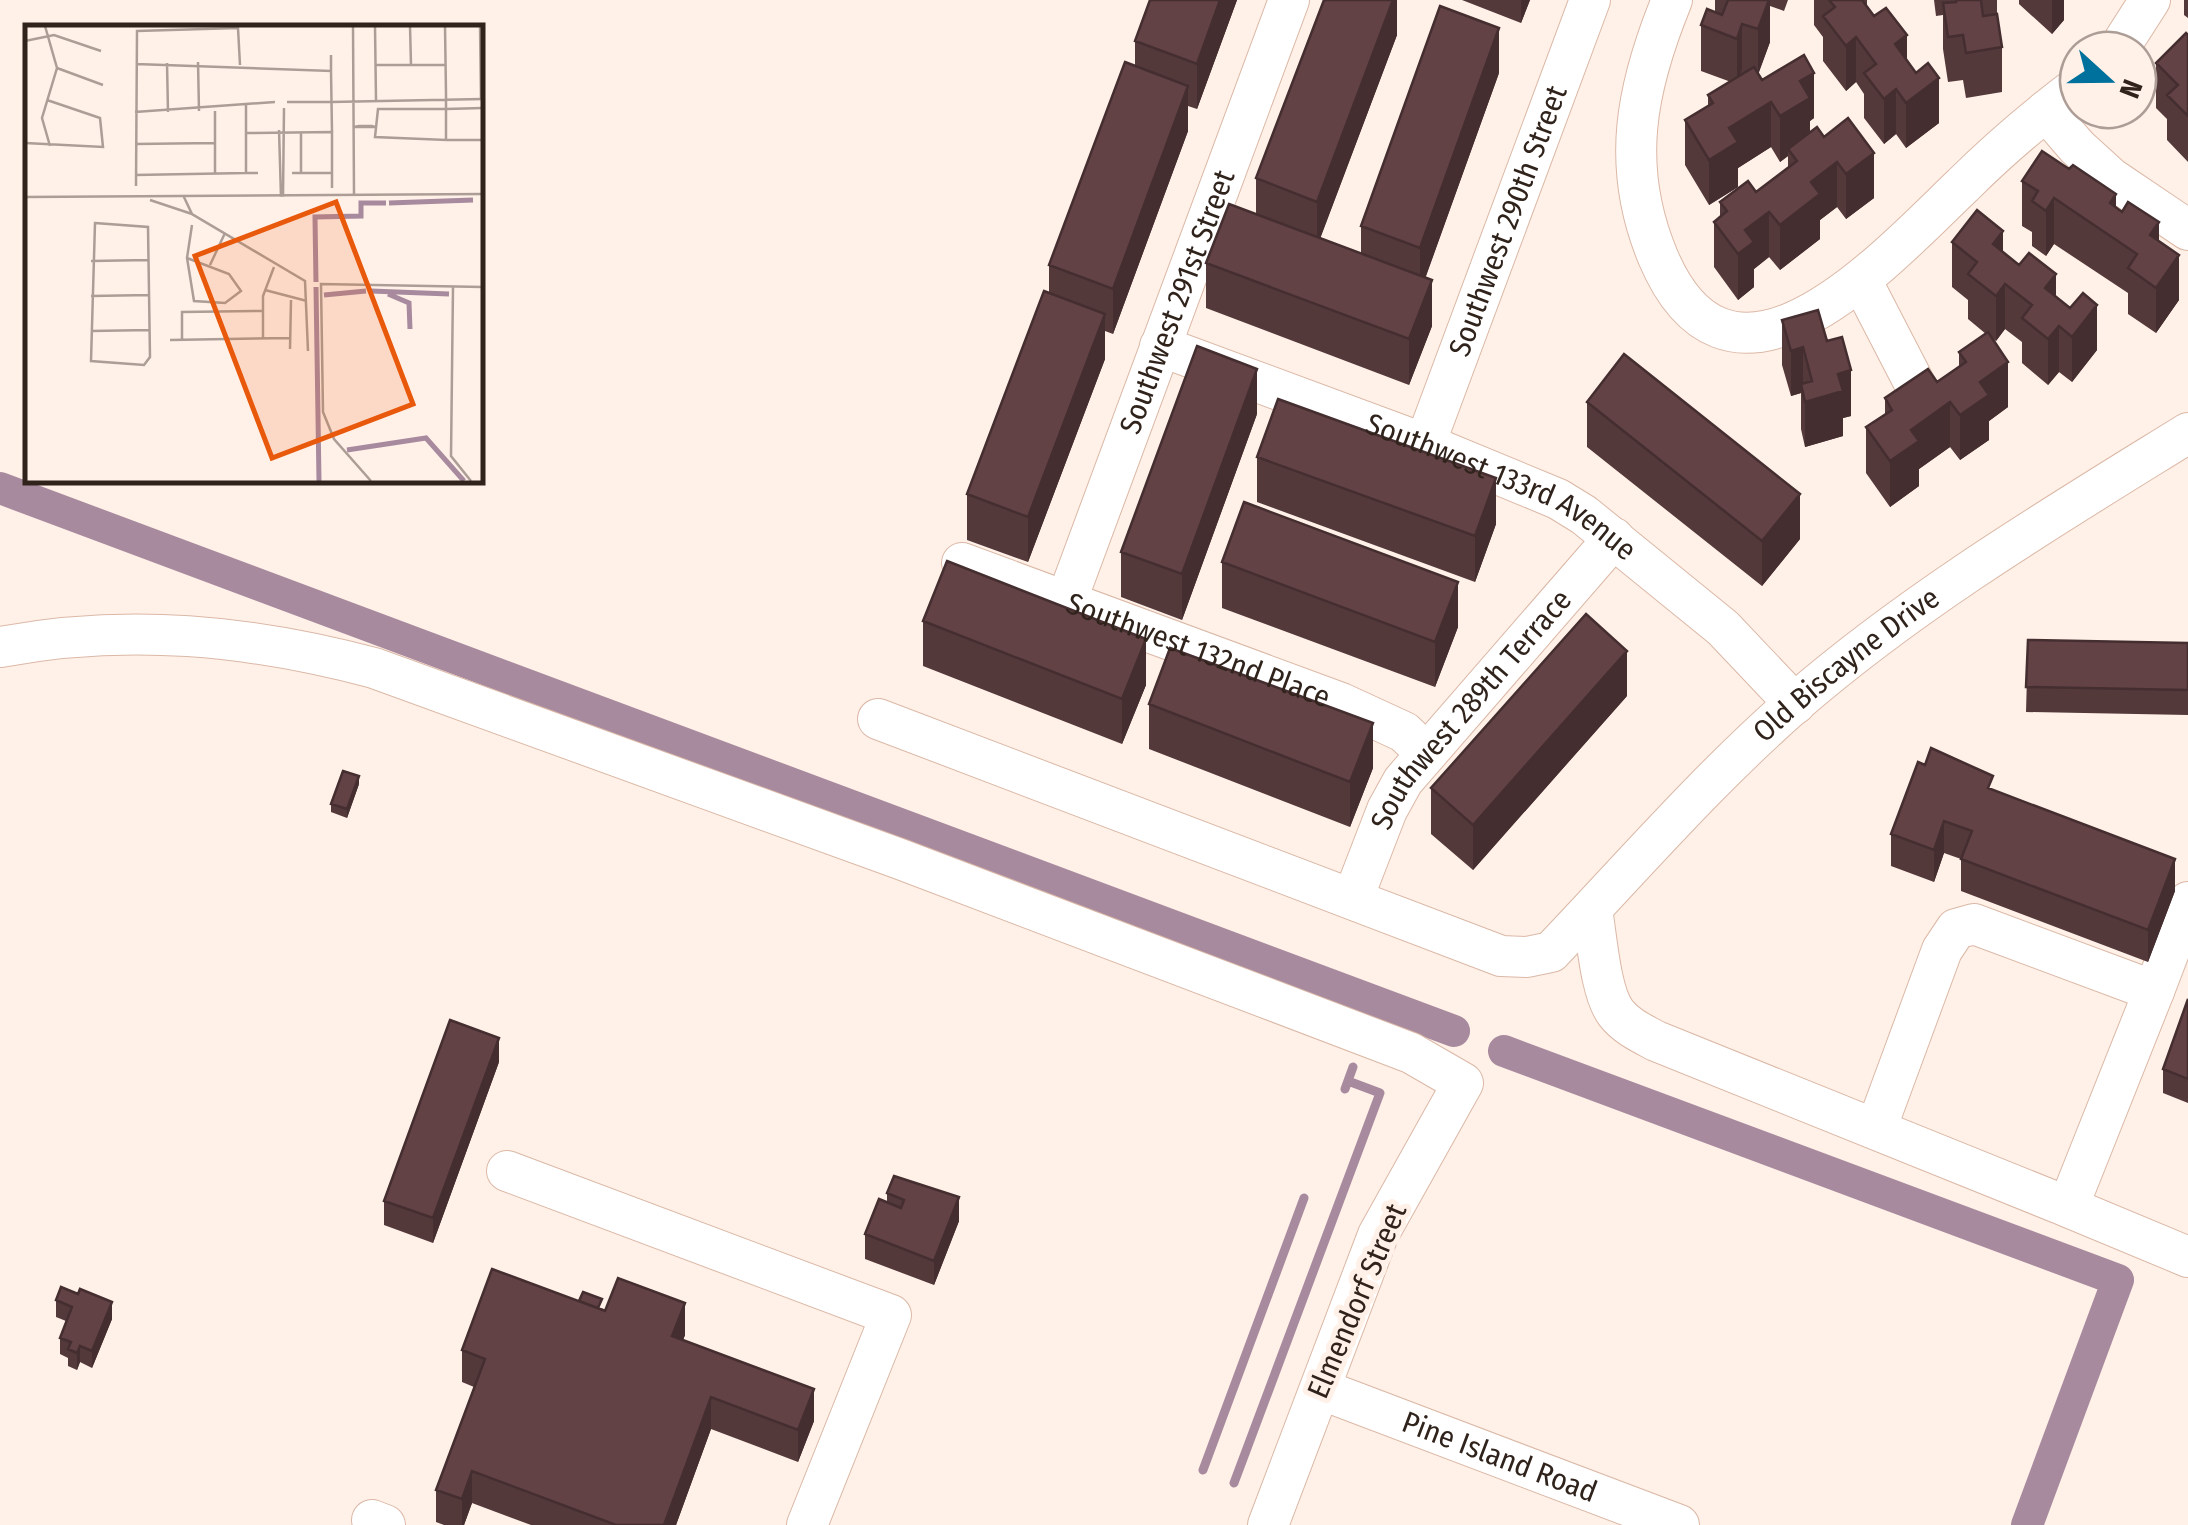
<svg xmlns="http://www.w3.org/2000/svg" width="2188" height="1525" viewBox="0 0 2188 1525" font-family="'Fira Sans Condensed',sans-serif">
<style>
.lines{fill:none;stroke-linecap:round;stroke-linejoin:round}
.stream{stroke:#a88a9e;stroke-width:9}
.canal{stroke:#a88a9e;stroke-width:32}
.minor-casing{stroke:#dbb8a6;stroke-width:42}
.minor{stroke:#fff;stroke-width:40}
.wall{fill:#54393b}
.shaded-wall{fill:#452e30}
.building{fill:#624245;stroke:#452e30;stroke-width:2.5}
.labels{text-anchor:middle;stroke-width:10;stroke-linejoin:round;paint-order:stroke}
.street-label{font-size:30px;fill:#30231c;stroke:#fff0e8}
.inset-river{fill:none;stroke:#a88a9e;stroke-width:5}
.inset-road{fill:none;stroke:#ac9e96;stroke-width:2.5}
.view{fill:#e8590c;fill-opacity:0.15;stroke:#e8590c;stroke-width:5}
.inset-edge{fill:none;stroke:#30231c;stroke-width:5}
</style>
<rect width="100%" height="100%" fill="#fff0e8"/>
<g class="lines">
<!-- stream -->
<path class="stream" d="M1345 1089 1353 1067
M1203 1470 1304 1198
M1234 1483 1380 1093 1348 1081"/>
<!-- canal -->
<path class="canal" d="M0 488 1454 1031
M1504 1051 2118 1280 2027 1525"/>
<defs>
<g id="minor">
<path d="M1672 0C1636 88 1620 166 1658 257 1732 432 1885 259 1963 185 1999 149 2037 117 2078 86"/>
<path d="M2118 50 2150 0"/>
<path d="M2046 111 2077 147 2111 178 2188 230"/>
<path d="M1861 280 1922 398"/>
<path id="s1" d="M1160 346 1425 444 1558 499 1584 515 1723 628 1795 704"/>
<path id="s2" d="M1425 444 1590 0"/>
<path id="s3" d="M962 563 1341 703 1404 732 1426 753"/>
<path id="s4" d="M1066 602 1289 0"/>
<path d="M0 647C127 623 250 635 374 668L900 859 1411 1053 1463 1083 1378 1235 1268 1525"/>
<path id="s5" d="M878 719 1501 956 1527 957 1551 952C1631 868 1708 779 1795 703 1915 599 2054 516 2188 433"/>
<path id="s6" d="M1353 898 1387 810 1403 781 1614 538"/>
<path d="M1592 910C1597 937 1600 992 1616 1013 1626 1026 1641 1033 1656 1041L2068 1207 2154 991 1974 924 1956 929 1942 950 1876 1129"/>
<path d="M2154 991 2188 902"/>
<path d="M507 1171 891 1315 807 1525"/>
<path d="M2068 1207 2188 1257"/>
<path id="s7" d="M1320 1389 1679 1525"/>
<path d="M372 1520 385 1525"/>
</g>
</defs>
<!-- minor casing -->
<use href="#minor" class="minor-casing"/>
<!-- minor -->
<use href="#minor" class="minor"/>
</g>
<!-- wall -->
<path class="wall" d="M1150 0H1237L1197 109 1188 106V131L1113 334 1105 331V359L1028 562 967 540V494L1049 293V265L1135 66V41Z
M1397 0V35L1320 238 1361 254V226L1499 73 1425 278 1432 326 1409 385 1206 308V263L1256 214V178Z
M1462 0H1530L1521 23Z
M1715 0H1788L1784 11 1770 6V42L1758 74 1762 80 1814 118 1810 121V132L1874 198 1846 219 1837 207 1820 220V239L1780 270 1769 257 1754 269V287L1738 300 1714 267V222L1720 217V202L1756 192 1788 167V156L1780 162 1771 147 1738 168V187L1709 205 1685 165V120L1708 106V95L1731 82 1701 71V25L1715 13Z
M1814 0H1867V6L1907 60 1939 123 1906 148 1896 134 1884 144 1864 118V94L1856 82 1846 91 1823 61V37L1814 25Z
M1934 0H1997V15L2002 47V92L1966 98 1963 80 1948 82 1943 49V15L1936 16Z
M2019 0H2064V20L2052 34 2019 4Z
M2184 0H2188V18L2184 15Z
M2188 35V162L2167 140V119L2156 108V63Z
M2022 181 2116 208 2159 241 2179 300 2156 333 2128 314V293L2054 244 2046 256 2032 246V232L2022 226Z
M1952 242 2003 252 2097 350 2072 382 2059 372 2048 385 2022 363V342L2005 329 1996 341 1992 338 2008 407 1989 421V440L1960 460 1950 447 1919 469V486L1890 507 1866 473V427L1885 415V398L1937 382 1959 366V352L1986 334 1968 319V300L1952 287Z
M1782 320 1827 341 1851 416 1843 418V436L1805 447 1801 429V393L1791 396 1782 365Z
M1587 402 1800 539 1762 586 1587 447Z
M1257 414 1182 620 1121 597V552Z
M1257 457 1496 524 1475 582 1257 502Z
M1222 562 1458 627 1435 687 1222 608Z
M923 621 1146 685 1122 744 923 666Z
M2028 640 2188 643V715L2026 712Z
M1627 696 1473 870 1431 834V788Z
M1149 704 1373 768 1350 827 1149 749Z
M359 784 347 818 331 812V804Z
M1993 790 2175 891 2148 962 1961 891V859L1944 853 1934 882 1891 866V834Z
M2188 999V1103L2163 1093V1069Z
M499 1062 433 1243 384 1225V1201Z
M887 1193 959 1221 934 1285 865 1259V1234L887 1202Z
M56 1300 112 1319 92 1368 80 1362 77 1370 68 1366V1358L60 1354V1338L66 1321 56 1317Z
M579 1301 685 1335 683 1340 814 1421 798 1462 711 1429 676 1525H531L472 1503 464 1525H444L436 1522V1490L474 1387 462 1382V1350Z"/>
<!-- shaded-wall -->
<path class="shaded-wall" d="M1220 0H1237L1197 109V64Z
M1393 0H1397V35L1317 247V202Z
M1521 0H1530L1521 23Z
M1769 0H1770V42L1758 75V29Z
M2052 0H2064V20L2052 34Z
M1742 24V69L1737 84V39Z
M1499 28V73L1420 293V248Z
M1907 35V81L1895 44Z
M1856 37V82L1846 91V46Z
M1814 73V118L1810 121V143L1788 149V156L1780 162V116L1800 81Z
M1939 78V123L1906 148V103Z
M1188 86V131L1113 334V289Z
M1896 89V134L1884 144V99Z
M1771 102V147L1738 168V187L1709 205V160L1729 128Z
M1874 153V198L1846 219V174Z
M1837 162V207L1820 220V239L1780 270V225L1811 182Z
M2116 194V239L2110 203Z
M2054 198V244L2046 256V211Z
M1769 212V257L1754 269V287L1738 300V254L1745 230Z
M2159 222V268L2150 235Z
M2003 231V276L1993 244Z
M2179 255V300L2156 333V288Z
M2056 274V320L2045 288Z
M1432 280V326L1409 385V339Z
M2005 284V329L1996 341V296Z
M2097 305V350L2072 382V337Z
M1105 314V359L1028 562V517Z
M2059 326V372L2048 385V339Z
M1803 347V391L1801 384V393L1791 396V351Z
M2008 362V407L1989 421V440L1960 460V415L1980 382Z
M1257 369V414L1182 620V574Z
M1851 370V416L1843 418V436L1805 447V402L1838 374Z
M1950 402V447L1919 469V486L1890 507V461L1911 430Z
M1496 478V524L1475 582V536Z
M1800 494V539L1762 586V541Z
M1458 582V627L1435 687V642Z
M1146 639V685L1122 744V699Z
M1627 651V696L1473 870V825Z
M1373 723V768L1350 827V782Z
M359 776V784L347 818V809Z
M1944 821V853L1934 882V850Z
M2175 859V891L2148 962V930Z
M499 1038V1062L433 1243V1218Z
M959 1197V1221L934 1285V1261Z
M112 1302V1319L92 1368V1351Z
M685 1303V1335L672 1368V1336Z
M80 1346V1362L77 1370V1353Z
M814 1389V1421L798 1462V1430Z
M711 1397V1429L676 1525H664Z
M472 1471V1503L464 1525H462V1499Z"/>
<!-- building -->
<path class="building" d="M1150 0H1220L1197 64 1135 41Z
M1324 0H1393L1317 202 1256 178Z
M1728 0H1769L1758 29 1742 24 1737 39 1701 25 1707 9 1722 15Z
M1829 0H1862L1874 16 1886 8 1907 35 1895 44 1916 73 1928 63 1939 78 1906 103 1896 89 1884 99 1864 73 1876 64 1856 37 1846 46 1823 16 1835 7Z
M1956 0H1981L1983 16 1997 14 2002 47 1966 53 1963 35 1948 37 1943 3 1956 2Z
M1440 6 1499 28 1420 248 1361 226Z
M2186 33 2188 35V116L2167 95 2178 85 2156 63Z
M1804 55 1814 73 1800 81 1810 98 1780 116 1771 102 1729 128 1738 142 1709 160 1685 120 1713 103 1708 95 1754 67 1762 80Z
M1125 62 1188 86 1113 289 1049 265Z
M1848 118 1874 153 1846 174 1837 162 1811 182 1820 194 1780 225 1769 212 1745 230 1754 242 1738 254 1714 222 1727 211 1720 202 1748 181 1756 192 1797 161 1788 149 1817 127 1824 137Z
M2042 151 2069 169 2073 165 2116 194 2110 203 2122 212 2128 202 2159 222 2150 235 2179 255 2156 288 2128 268 2137 254 2054 198 2046 211 2032 201 2038 191 2022 181Z
M1229 204 1432 280 1409 339 1206 263Z
M1977 210 2003 231 1993 244 2019 265 2029 253 2056 274 2045 288 2070 308 2083 293 2097 305 2072 337 2059 326 2048 339 2022 318 2032 305 2005 284 1996 296 1968 274 1977 262 1952 242Z
M1044 291 1105 314 1028 517 967 494Z
M1818 310 1827 341 1842 337 1851 370 1838 374 1843 391 1805 402 1801 384 1812 381 1803 347 1791 351 1782 320Z
M1988 332 2008 362 1980 382 1989 395 1960 415 1950 402 1911 430 1919 441 1890 461 1866 427 1892 410 1885 398 1928 369 1937 382 1966 362 1959 352Z
M1197 346 1257 369 1182 574 1121 552Z
M1624 354 1800 494 1762 541 1587 402Z
M1278 399 1496 478 1475 536 1257 457Z
M1244 502 1458 582 1435 642 1222 562Z
M947 561 1146 639 1122 699 923 621Z
M1586 614 1627 651 1473 825 1431 788Z
M2028 640 2188 643V690L2026 687Z
M1170 648 1373 723 1350 782 1149 704Z
M1931 748 1993 776 1988 788 2175 859 2148 930 1961 859 1972 831 1944 821 1934 850 1891 834 1918 762 1925 765Z
M343 771 359 776 347 809 331 804Z
M2188 999V1079L2163 1069Z
M450 1020 499 1038 433 1218 384 1201Z
M894 1176 959 1197 934 1261 865 1234 879 1199 901 1208 904 1200 887 1193Z
M492 1269 605 1311 618 1278 685 1303 672 1336 814 1389 798 1430 711 1397 664 1525H616L472 1471 462 1499 436 1490 485 1359 462 1350Z
M61 1287 78 1294 80 1289 112 1302 92 1351 80 1346 77 1353 68 1349 71 1342 60 1338 72 1307 56 1300Z
M583 1292 602 1299 598 1308 579 1301Z"/>
<g class="labels">
<!-- street labels -->
<g class="street-label">
<text dy="10" stroke="none"><textPath href="#s2" startOffset="238">Southwest 290th Street</textPath></text>
<text dy="10" stroke="none"><textPath href="#s4" startOffset="320">Southwest 291st Street</textPath></text>
<text dy="10" stroke="none"><textPath href="#s1" startOffset="370">Southwest 133rd Avenue</textPath></text>
<text dy="10" stroke="none"><textPath href="#s3" startOffset="252">Southwest 132nd Place</textPath></text>
<text dy="10" stroke="none"><textPath href="#s5" startOffset="1130">Old Biscayne Drive</textPath></text>
<text dy="10" stroke="none"><textPath href="#s6" startOffset="225">Southwest 289th Terrace</textPath></text>
<text transform="translate(1357 1301) rotate(-67)" y="10">Elmendorf Street</text>
<text dy="10" stroke="none"><textPath href="#s7" startOffset="192">Pine Island Road</textPath></text>
</g>
</g>
<!-- overview -->
<g transform="translate(25 25)">
<rect width="458" height="458" fill="#fff0e8"/>
<path class="inset-river" d="M364 178 448 175M291 257 290 192 336 191V178H361M291 262 294 456M346 266 424 269M363 269 384 278 385 304M299 270 341 266M322 425 401 413 439 456"/>
<path class="inset-road" d="M20 1 32 43 17 93 25 121M328 1 329 170M350 1 351 75M385 1 386 40M420 1 421 69V115L350 112 353 84H421L458 83M455 1 456 74M0 16 29 10 76 26M173 37 174 86M142 38 143 87M111 39 306 46V30M351 40H421M32 43 78 60M306 46 307 107M262 77H308M306 77 458 74M221 78V148H233M190 86V118M110 87 250 77M347 101 350 102H329L334 101ZM254 105 256 172M221 108 307 107V163M276 108V148M421 115H458M0 118 78 122 75 93 22 75M110 119 190 118V149M267 148H307M110 150 221 148M111 161 112 6 213 3 215 40M158 170 167 189 280 256 283 326M0 172 458 169M258 172 259 83M125 175 167 189M70 198 123 202 125 332 119 340 66 336ZM162 233 204 249 216 266 200 278 169 276 162 233 167 200M66 236 124 235M185 240 200 208M428 262 426 431 446 456M240 265 282 276M66 271 125 270M66 306 125 305M238 314V271L249 242M145 315 265 313M157 315V287L238 286M265 324 266 275M346 456 309 414 298 387 296 259 458 262"/>
<path class="view" d="M311 177 388 379 247 433 170 231Z"/>
<rect width="458" height="458" class="inset-edge"/>
</g>
<!-- north arrow -->
<g transform="translate(2108 80) rotate(111)"><circle r="48" fill="#fff0e8" stroke="#ac9e96" stroke-width="2.5"/>
<path d="M0-8L18 38L0 25L-18 38Z" fill="#00719c"/>
<text y="-15" font-size="28" font-weight="bold" text-anchor="middle" fill="#30231c">N</text>
</g>
</svg>
